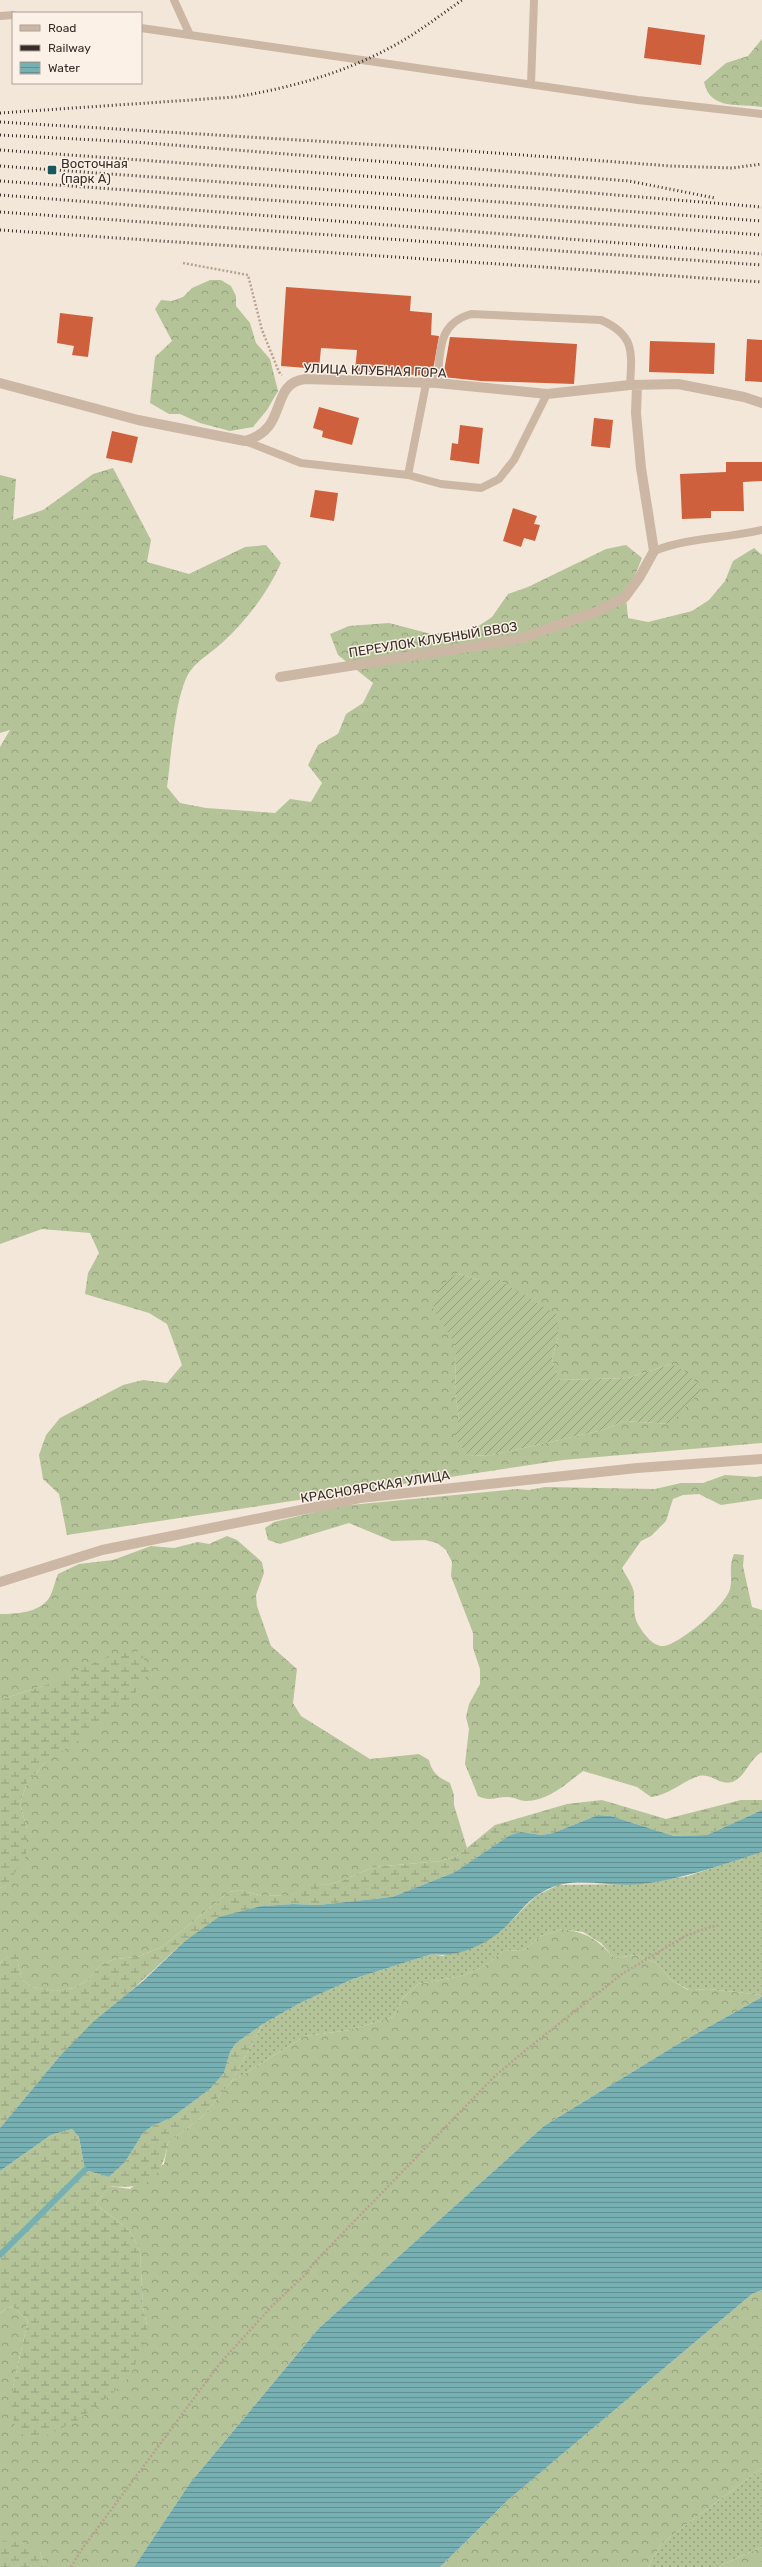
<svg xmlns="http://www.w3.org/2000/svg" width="762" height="2567" viewBox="0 0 762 2567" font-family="Rubik,sans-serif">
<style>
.grass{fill:url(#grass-dots)}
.forest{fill:url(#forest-crowns);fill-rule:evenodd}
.wetland{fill:url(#wetland-marsh)}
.garden{fill:url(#garden-furrows)}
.water{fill:url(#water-rules)}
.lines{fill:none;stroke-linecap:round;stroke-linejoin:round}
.stream{stroke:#77b0b2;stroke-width:6}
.building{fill:#ce603d}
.path{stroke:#b8a18f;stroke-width:2.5;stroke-dasharray:2 2;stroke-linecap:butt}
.lane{stroke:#ccb7a5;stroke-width:8}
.street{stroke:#ccb7a5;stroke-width:10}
.rail{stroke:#372c27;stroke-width:3;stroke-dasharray:1 3;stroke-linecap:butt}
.poi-dot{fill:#19575c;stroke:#fbf1e6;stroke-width:1.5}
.labels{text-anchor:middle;stroke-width:3;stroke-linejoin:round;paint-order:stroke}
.poi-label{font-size:13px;fill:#372c27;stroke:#fbf1e6;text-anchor:start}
.street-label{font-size:13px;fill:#372c27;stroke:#fbf1e6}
</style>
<defs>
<pattern id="grass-dots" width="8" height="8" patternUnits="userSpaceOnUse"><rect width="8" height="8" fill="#b5c399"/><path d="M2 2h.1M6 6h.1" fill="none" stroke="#949f7d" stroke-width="1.8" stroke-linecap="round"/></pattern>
<pattern id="forest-crowns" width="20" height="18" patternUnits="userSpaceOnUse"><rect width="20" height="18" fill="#b5c399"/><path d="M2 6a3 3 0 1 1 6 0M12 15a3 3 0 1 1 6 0" fill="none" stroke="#949f7d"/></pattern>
<pattern id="wetland-marsh" width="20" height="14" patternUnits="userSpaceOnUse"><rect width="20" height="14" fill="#b5c399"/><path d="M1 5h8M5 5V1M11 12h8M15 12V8" fill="none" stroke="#949f7d"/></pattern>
<pattern id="garden-furrows" width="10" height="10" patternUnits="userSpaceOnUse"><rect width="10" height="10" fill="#b5c399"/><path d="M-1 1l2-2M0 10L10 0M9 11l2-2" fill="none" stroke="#949f7d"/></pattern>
<pattern id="water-rules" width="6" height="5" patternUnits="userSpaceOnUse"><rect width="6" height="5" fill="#77b0b2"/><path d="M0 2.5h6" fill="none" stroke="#628f91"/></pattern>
</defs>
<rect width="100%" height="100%" fill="#f3e7da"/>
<!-- grass -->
<path class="grass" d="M762 1852V1995L709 1989 689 1990 670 1979 657 1963 636 1955 614 1958 601 1943 583 1932 562 1929 541 1936 524 1950 503 1951 483 1967 461 1976 418 1984 403 1998 393 2017 350 2030 305 2036 231 2082 263 2024 300 2003 353 1979 432 1954 443 1956 501 1931 536 1896 558 1885 641 1884 688 1876Z
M762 2468V2547L717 2567H648L662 2543Z"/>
<!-- forest -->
<path class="forest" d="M762 39V107C739 103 710 111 704 82L726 63 748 56Z
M210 280H221L231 286 236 296V306L250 323 256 343 270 359 278 391 267 410 253 427 230 431 200 423 180 414H169L150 403 155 357 172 341 155 309 161 300 172 301 183 297 192 288Z
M113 468 151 540 147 562 189 574 245 547 266 545 281 563C268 592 247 620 223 642 213 652 199 659 191 670 175 690 171 760 167 787L180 803 206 808 275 813 290 799 311 802 322 783 308 765 318 745 338 734 346 714 363 703 373 683 338 655 330 634 349 626 389 623 431 634 474 629 492 617 508 594 528 587 606 549 626 545 642 558 626 597 628 618 648 622 692 611 709 600 725 581 733 561 754 548 762 555V1443L563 1460 67 1535 59 1494 43 1479 39 1455 46 1435 60 1418 123 1385 143 1380 167 1383 182 1365 167 1324 149 1313 85 1294 88 1273 99 1253 90 1233 42 1229 0 1244V747L10 730 0 733V475L16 479 13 520 43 510 93 474ZM458 1273 478 1280H500L558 1337 552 1359 558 1380 628 1378 671 1364 670 1424 624 1421 603 1430 492 1455 468 1456 456 1438 459 1416 455 1393Z
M725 1475 756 1477 762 1476V1499L721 1505 699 1494 683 1495 673 1499 666 1521 651 1536 641 1541 622 1568C626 1576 633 1585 634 1593 635 1604 632 1615 639 1626 644 1634 653 1647 664 1646 680 1644 726 1605 730 1589 733 1576 728 1568 734 1554L744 1555 743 1566 752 1607 762 1610V1752C749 1759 746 1777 732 1782 720 1786 712 1773 699 1776 682 1781 670 1795 651 1797L637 1787 583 1771C566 1784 548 1801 526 1801 520 1801 514 1797 508 1797 495 1797 490 1802 478 1796L465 1764 469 1729 466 1717 469 1704 480 1684V1669L473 1648V1633L451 1576 452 1562 446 1550 437 1543 425 1540 392 1541 349 1523 280 1544 268 1540 265 1528 274 1522 340 1506 517 1489 529 1490 545 1487 655 1489 681 1483H703Z
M227 1536 237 1540 262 1562 264 1573 256 1595 257 1606 271 1646 297 1669 293 1703 301 1716 370 1759 419 1754 429 1760C432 1773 438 1777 450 1783L454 1795V1805L467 1848 457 1856 441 1861 374 1867 341 1881 326 1885 311 1884 292 1895 263 1896 240 1890 229 1892 162 1947 137 1957 115 1959 102 1964 86 1981 74 1988 55 1991 33 1987 22 1980 16 1955 5 1958 0 1963V1888L6 1886 27 1829 20 1804 27 1783 46 1762 48 1684 0 1700V1614C16 1614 39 1613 49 1598 53 1592 55 1581 58 1574L79 1564 113 1560 151 1546 174 1548 198 1542 209 1544Z
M562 1929C588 1933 597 1939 614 1958L636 1955 657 1963 670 1979 688 1990 709 1989 762 1995V1997L678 2044 544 2126 319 2328 190 2483 134 2567H44L40 2551 0 2542V2313L12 2306 28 2320 13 2387 148 2330 143 2307 140 2251 130 2231 96 2204 109 2186 130 2189 164 2164 168 2143 203 2116 231 2082 305 2036 350 2030 393 2017 403 1998 418 1984 461 1976 483 1967 503 1951 524 1950 541 1936Z
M762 2290V2468L662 2543 648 2567H440L508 2500 752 2294Z
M762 2547V2567H717Z"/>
<!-- wetland -->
<path class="wetland" d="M141 1651 149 1672 124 1710 46 1762 27 1783 20 1804 27 1829 26 1856 6 1886 0 1888V1700L48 1684 111 1655Z
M602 1800 666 1819 741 1800H762V1810L707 1835 674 1836 611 1816 598 1815 553 1833 542 1835 521 1832 510 1835 455 1872 392 1897 318 1905 293 1904 262 1906 185 1941 59 2057 0 2128V1963L5 1958 16 1954 22 1980 33 1987 55 1991 74 1988 86 1981 102 1964 115 1959 137 1957 162 1947 229 1892 240 1890 263 1896 292 1895 311 1883 326 1885 341 1881 374 1867 441 1861 457 1856 495 1825 567 1804Z
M263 2024 231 2082 203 2116 168 2143C161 2181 146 2190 109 2186L96 2204 130 2231 140 2251 143 2307 148 2330 131 2375 116 2390 78 2420 35 2441 16 2431 11 2411 13 2387 28 2320 12 2306 0 2313V2171L51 2135 72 2129 79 2137 85 2170 109 2177 125 2162 143 2133 152 2126 171 2118 210 2089 224 2073 230 2052 236 2043Z
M19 2540 40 2551 44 2567H0V2542Z"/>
<!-- garden -->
<path class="garden" d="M458 1273 478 1280H500L557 1315 558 1337 552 1359 559 1380 628 1378 671 1364 688 1373 702 1390 670 1424 624 1421 603 1430 492 1455 468 1456 455 1438 459 1416 455 1393 456 1346 433 1308 439 1287Z"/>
<!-- water -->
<path class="water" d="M762 1810V1852C722 1865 683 1879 642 1884 611 1888 574 1875 546 1890 527 1899 517 1917 501 1931 483 1946 455 1958 432 1954L353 1979 300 2003 263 2024 236 2043 230 2052 224 2073 210 2089 171 2118 152 2126 143 2133 125 2162 109 2177 85 2170 79 2137 72 2129 51 2135 0 2171V2128L59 2057 93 2022 143 1981 185 1941 219 1917 262 1906 293 1904 318 1905 392 1897 455 1872 510 1835 521 1832 542 1835 553 1833 598 1815 611 1816 674 1836 707 1835Z
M762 1997V2290L752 2294 508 2500 440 2567H134L190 2483 319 2328 544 2126 678 2044Z"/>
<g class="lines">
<!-- stream -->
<path class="stream" d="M0 2255 85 2170"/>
</g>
<!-- building -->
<path class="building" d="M648 27 705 35 701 65 644 58Z
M286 287 411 296 410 311 432 313 431 335 439 336 432 376 355 371 357 350 321 348 319 369 281 366Z
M60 313 93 317 88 357 72 355 74 346 57 343Z
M450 337 577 344 574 384 481 381 443 377Z
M747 339 762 340V382L745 381Z
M650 341 715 343 714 374 649 372Z
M319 407 359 418 352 445 322 437 323 431 313 428Z
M594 418 613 420 610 448 591 446Z
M460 425 483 428 479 464 450 460 452 443 458 444Z
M112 431 138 437 132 463 106 458Z
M726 462H762V481L743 482 744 511H711V518L682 519 680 474 726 472Z
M315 490 338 493 334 521 310 517Z
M513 508 537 516 534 524 540 525 535 541 524 538 521 547 503 541Z"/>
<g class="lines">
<!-- path -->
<path class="path" d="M183 263 248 275 262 330 279 372 282 375
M71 2567 82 2549 221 2362 273 2305 306 2274 312 2265 495 2076 527 2049 622 1974 687 1935 717 1925"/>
<!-- lane -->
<path class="lane" d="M174 0 190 35
M0 16 13 15
M141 28 638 100 762 114
M531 84 534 0
M437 383C441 353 436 324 471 314L601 320C635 335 632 352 630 385
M245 441 301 463 408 475 441 484 481 488 499 479 514 460 547 394
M408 475 426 384
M654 551C689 537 725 539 762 530"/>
<!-- street -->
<path class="street" d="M0 383 138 420 245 441C290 429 268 384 305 379L437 383 547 394 630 385 678 384 744 397 762 403
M280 677 519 639 598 611 625 597 639 578 654 551 641 468 636 413 637 385
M0 1582 102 1550 360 1498 637 1468 762 1459"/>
<!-- rail -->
<path class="rail" d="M0 113 235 97C297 87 358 69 412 35 429 24 445 12 462 0
M0 122 414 147 671 166 732 168 762 164
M0 135 134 142 629 181 715 198
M0 150 544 189 762 207
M0 166 762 221
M0 181 762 235
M0 195 762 254
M0 212 762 265
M0 230 762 282"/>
</g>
<!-- markers -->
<rect class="poi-dot" x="47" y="165" width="10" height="10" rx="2"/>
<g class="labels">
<!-- poi labels -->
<g class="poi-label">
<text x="61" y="168">Восточная<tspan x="61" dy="15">(парк А)</tspan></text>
</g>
<!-- street labels -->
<g class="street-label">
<text transform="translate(375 370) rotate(2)" y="5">УЛИЦА КЛУБНАЯ ГОРА</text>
<text transform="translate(433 639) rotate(-9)" y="5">ПЕРЕУЛОК КЛУБНЫЙ ВВОЗ</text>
<text transform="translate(375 1486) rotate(-9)" y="5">КРАСНОЯРСКАЯ УЛИЦА</text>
</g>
</g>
<!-- legend -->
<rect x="12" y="12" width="130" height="72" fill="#fbf1e6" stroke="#ada29a"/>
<rect x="20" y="25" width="20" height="6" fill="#ccb7a5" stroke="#ada29a"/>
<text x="48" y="32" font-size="12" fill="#372c27">Road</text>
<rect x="20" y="45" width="20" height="6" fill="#372c27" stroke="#ada29a"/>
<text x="48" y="52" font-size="12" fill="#372c27">Railway</text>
<rect x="20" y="62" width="20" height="12" fill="url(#water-rules)" stroke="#ada29a"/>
<text x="48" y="72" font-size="12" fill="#372c27">Water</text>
</svg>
